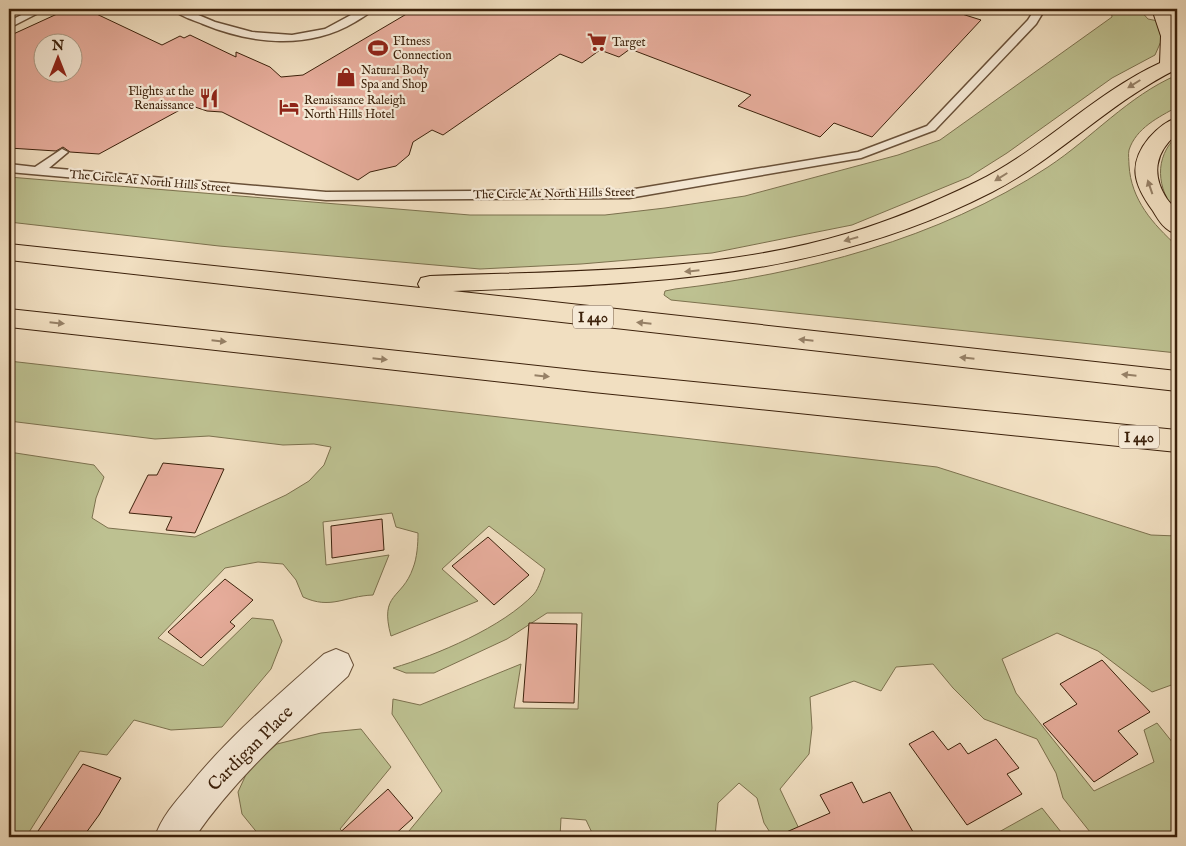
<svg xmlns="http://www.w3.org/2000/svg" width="1186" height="846" viewBox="0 0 1186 846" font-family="'IM FELL English',serif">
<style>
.green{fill:#bdc191;stroke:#7c714e}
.building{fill:#e7ad9c;stroke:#3c210b;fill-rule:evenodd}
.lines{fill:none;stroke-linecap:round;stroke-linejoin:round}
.lane-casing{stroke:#695038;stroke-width:3}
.street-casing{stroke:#695038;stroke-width:2}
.highway-casing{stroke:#3c210b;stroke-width:2}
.lane{fill:#f6ead7;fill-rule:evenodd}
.street{fill:#f6ead7;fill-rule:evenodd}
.highway{fill:#f1dfc1;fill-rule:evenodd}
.oneway{fill:#968066}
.labels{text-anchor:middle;stroke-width:4.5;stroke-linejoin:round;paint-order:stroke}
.far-poi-label{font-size:12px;fill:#3c210b;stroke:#f6ead7;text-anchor:start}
.far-street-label{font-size:12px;fill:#3c210b;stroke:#f6ead7}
.shield{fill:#f6ead7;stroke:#745d48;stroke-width:1}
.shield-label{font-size:14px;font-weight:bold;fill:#3c210b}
.near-street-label{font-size:18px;fill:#3c210b;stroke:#f6ead7}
</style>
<rect width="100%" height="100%" fill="#f1dfc1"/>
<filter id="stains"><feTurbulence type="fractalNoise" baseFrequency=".004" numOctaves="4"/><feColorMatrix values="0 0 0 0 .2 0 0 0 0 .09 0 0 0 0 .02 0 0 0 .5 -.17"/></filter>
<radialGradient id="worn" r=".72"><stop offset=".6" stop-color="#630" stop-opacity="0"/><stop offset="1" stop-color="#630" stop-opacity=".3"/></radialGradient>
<!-- green -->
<path class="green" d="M1111 9H1139L1148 19 1158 21 1162 39 1155 55 1112 78 1007 153 969 177 852 225 712 253 581 264 480 269 219 246 9 222V177L470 215H605L665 208 745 196 898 155 940 140 1112 17Z
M1177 75V107C1159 117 1136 128 1129 150 1128 154 1129 161 1129 165 1131 200 1153 224 1177 246V353L671 300 664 295 665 291 675 289C803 274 939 239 1048 167 1092 138 1128 96 1177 75Z
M1177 136V213C1156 189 1154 157 1177 136Z
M9 361 937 467 1151 535 1177 536V683L1152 692 1098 651 1057 633 1002 659 1016 693 1094 791 1154 762 1144 730 1157 723 1177 748V837H1094L1063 798 1056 773 1037 739 984 719 953 688 933 664 896 667 881 691 854 681 810 697 812 728 809 754 780 789 803 837H773L764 823 757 798 739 783 718 803 715 837H594L586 820 561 818 560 837H404L442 791 392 714 393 699 420 705 521 664 514 708 578 709 582 613H547L507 639 434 673H406L393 668C437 655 503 627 534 594 539 588 542 577 545 569L489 526 442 569 478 601 391 636C379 592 402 600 413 568 417 558 418 544 418 533L396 527 392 513 323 522 326 565 389 555 373 595C345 596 331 610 303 597L296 580 283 564 258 562 225 568 158 638 203 666 252 618 273 620 282 641 271 669 222 727 171 730 134 720 107 755 80 751 26 837H9V452L94 465 104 477 96 498 92 518 108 528 195 537 286 495 309 481 324 465 331 447 314 444 283 445 209 436 155 439 9 421Z
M361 729 391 767 340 829 348 837H264L259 835 242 814 238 792 249 768 277 744 321 733Z
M1042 808 1065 837H990Z"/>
<!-- building -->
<path class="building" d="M68 9H86L162 45 180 36 184 38 190 35 236 57V52L270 67 281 77 303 75 415 9H946L981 20 872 137 834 123 820 137 738 106 751 95 630 49 619 57 600 50 582 63 560 54 443 135 432 130 413 142 409 155 396 166 370 172 358 180 222 112 207 111 189 105 99 154 70 152 63 147 56 151 9 148V36ZM42 42H72V72H42Z
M163 463 224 469 195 533 166 530 172 517 129 513 148 475H157Z
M382 519 384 550 332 558 331 526Z
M488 537 529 575 494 605 452 566Z
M225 579 253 600 230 622 235 626 201 658 168 632Z
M529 623 577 624 574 703 523 702Z
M1102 660 1150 712 1118 731 1138 754 1094 782 1043 724 1077 704 1060 684Z
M933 731 948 750 960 743 968 754 996 739 1019 768 1007 774 1022 794 967 825 909 744Z
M83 764 121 778 99 815 83 837H34Z
M852 782 863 803 890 792 916 837H775L830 813 820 795Z
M388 789 413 818 392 837H335Z"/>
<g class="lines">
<defs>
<path id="lane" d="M34 9H46L9 28V21Z
M172 9H184L215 22 252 32 292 35 325 29 362 9H374C369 14 361 18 355 22 308 50 252 44 203 24 193 20 180 16 172 9Z
M1035 9H1045L1036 24 935 130 861 158 629 198 326 200 9 172V164L35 167 62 149 68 152 49 168 326 192 629 190 858 152 927 126 1028 20Z"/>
<path id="street" d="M336 649 348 654 353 665 348 676C294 726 237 776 195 837H155C161 818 175 802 188 787 228 737 277 696 324 654Z"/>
<path id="highway" d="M1152 9H1170C1180 28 1177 48 1177 69 1110 102 1058 158 992 192 820 280 643 284 453 291L1177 371V391L9 260V244L420 288 418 284 421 278 430 276C567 271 717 273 849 233 893 220 935 202 976 182 1042 150 1093 94 1160 63L1161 36Z
M1177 118V134C1155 152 1151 175 1167 199 1170 203 1174 207 1176 211 1179 217 1177 229 1177 234 1165 231 1159 221 1153 211 1134 185 1127 165 1149 138 1157 129 1166 121 1177 118Z
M9 309 593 372 1177 430V452L593 392 9 327Z"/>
</defs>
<!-- lane casing -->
<use href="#lane" class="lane-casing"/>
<!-- street casing -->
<use href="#street" class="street-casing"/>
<!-- highway casing -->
<use href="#highway" class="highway-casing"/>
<!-- lane -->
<use href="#lane" class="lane"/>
<!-- street -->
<use href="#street" class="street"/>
<!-- highway -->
<use href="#highway" class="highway"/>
</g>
<!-- one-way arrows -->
<defs><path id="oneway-solid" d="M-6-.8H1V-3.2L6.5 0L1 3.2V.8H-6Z" transform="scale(1.25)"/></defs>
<g class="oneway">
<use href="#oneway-solid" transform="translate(1134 84) rotate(148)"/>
<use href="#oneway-solid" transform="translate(1001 177) rotate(148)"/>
<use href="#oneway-solid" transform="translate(1150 187) rotate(-109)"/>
<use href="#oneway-solid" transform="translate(851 239) rotate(164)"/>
<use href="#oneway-solid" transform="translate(692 271) rotate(174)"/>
<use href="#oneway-solid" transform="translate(57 323) rotate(6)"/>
<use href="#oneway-solid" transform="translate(644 323) rotate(-174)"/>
<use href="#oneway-solid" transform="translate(806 340) rotate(-174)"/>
<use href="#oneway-solid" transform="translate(219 341) rotate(6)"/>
<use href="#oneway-solid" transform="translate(967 358) rotate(-174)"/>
<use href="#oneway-solid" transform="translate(380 359) rotate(6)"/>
<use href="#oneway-solid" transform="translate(1129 375) rotate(-174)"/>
<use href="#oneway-solid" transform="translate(542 376) rotate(6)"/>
</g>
<!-- icons -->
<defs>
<symbol id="supermarket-bare" viewBox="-9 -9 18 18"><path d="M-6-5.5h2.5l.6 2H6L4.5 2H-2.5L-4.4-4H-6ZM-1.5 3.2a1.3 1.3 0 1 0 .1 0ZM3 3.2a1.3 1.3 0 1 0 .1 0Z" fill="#8f2418" stroke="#f6ead7" stroke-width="2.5" paint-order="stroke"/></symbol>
<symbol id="stadium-bare" viewBox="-9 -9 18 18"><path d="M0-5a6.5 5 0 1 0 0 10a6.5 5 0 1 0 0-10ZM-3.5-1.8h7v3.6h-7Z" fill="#8f2418" stroke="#f6ead7" stroke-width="2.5" paint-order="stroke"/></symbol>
<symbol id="shop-bare" viewBox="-9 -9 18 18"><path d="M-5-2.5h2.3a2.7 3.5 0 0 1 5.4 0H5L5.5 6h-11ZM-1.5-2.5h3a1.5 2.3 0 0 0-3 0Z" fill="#8f2418" stroke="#f6ead7" stroke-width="2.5" paint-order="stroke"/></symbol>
<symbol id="restaurant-bare" viewBox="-9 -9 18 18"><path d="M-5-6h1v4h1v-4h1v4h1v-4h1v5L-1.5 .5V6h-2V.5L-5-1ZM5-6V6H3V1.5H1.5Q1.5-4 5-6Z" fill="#8f2418" stroke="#f6ead7" stroke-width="2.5" paint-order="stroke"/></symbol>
<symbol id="hotel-bare" viewBox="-9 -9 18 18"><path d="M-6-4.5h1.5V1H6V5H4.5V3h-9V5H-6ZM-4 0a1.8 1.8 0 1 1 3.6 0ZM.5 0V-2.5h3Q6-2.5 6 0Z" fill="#8f2418" stroke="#f6ead7" stroke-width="2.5" paint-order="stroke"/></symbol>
</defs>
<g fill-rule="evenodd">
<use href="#supermarket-bare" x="583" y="28" width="28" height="28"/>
<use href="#stadium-bare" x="364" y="34" width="28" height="28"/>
<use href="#shop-bare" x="332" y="63" width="28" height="28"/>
<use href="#restaurant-bare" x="195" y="84" width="28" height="28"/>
<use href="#hotel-bare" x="275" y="93" width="28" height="28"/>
</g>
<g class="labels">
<!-- far-poi labels -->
<g class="far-poi-label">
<text x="393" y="45">FItness<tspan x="393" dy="14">Connection</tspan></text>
<text x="612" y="46">Target</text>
<text x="361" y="74">Natural Body<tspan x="361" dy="14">Spa and Shop</tspan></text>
<text x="194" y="95" text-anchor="end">Flights at the<tspan x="194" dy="14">Renaissance</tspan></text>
<text x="304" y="104">Renaissance Raleigh<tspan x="304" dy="14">North Hills Hotel</tspan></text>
</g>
<!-- far-street labels -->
<g class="far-street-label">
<text transform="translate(150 181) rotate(5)" y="4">The Circle At North Hills Street</text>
<text transform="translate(554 193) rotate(-1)" y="4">The Circle At North Hills Street</text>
</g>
<!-- shield labels -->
<g class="shield">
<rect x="573" y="305.5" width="40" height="23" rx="4"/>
<rect x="1119" y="425.5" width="40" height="23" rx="4"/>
</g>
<g class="shield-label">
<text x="593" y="322">I 440</text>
<text x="1139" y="442">I 440</text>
</g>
<!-- near-street labels -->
<g class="near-street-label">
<text transform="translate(250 748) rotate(-45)" y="6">Cardigan Place</text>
</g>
</g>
<!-- margin -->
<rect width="1186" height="846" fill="none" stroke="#f1dfc1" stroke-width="30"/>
<rect x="10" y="10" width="1166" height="826" fill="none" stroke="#3c210b" stroke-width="2.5"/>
<rect x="15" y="15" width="1156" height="816" fill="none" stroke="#3c210b"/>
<!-- north arrow -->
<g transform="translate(58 58)"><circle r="24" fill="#f6ead7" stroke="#ac9a85"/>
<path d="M0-4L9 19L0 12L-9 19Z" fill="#8f2418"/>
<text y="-8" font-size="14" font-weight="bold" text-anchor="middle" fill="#3c210b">N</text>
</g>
<rect width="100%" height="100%" filter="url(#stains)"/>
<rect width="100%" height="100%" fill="url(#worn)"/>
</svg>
